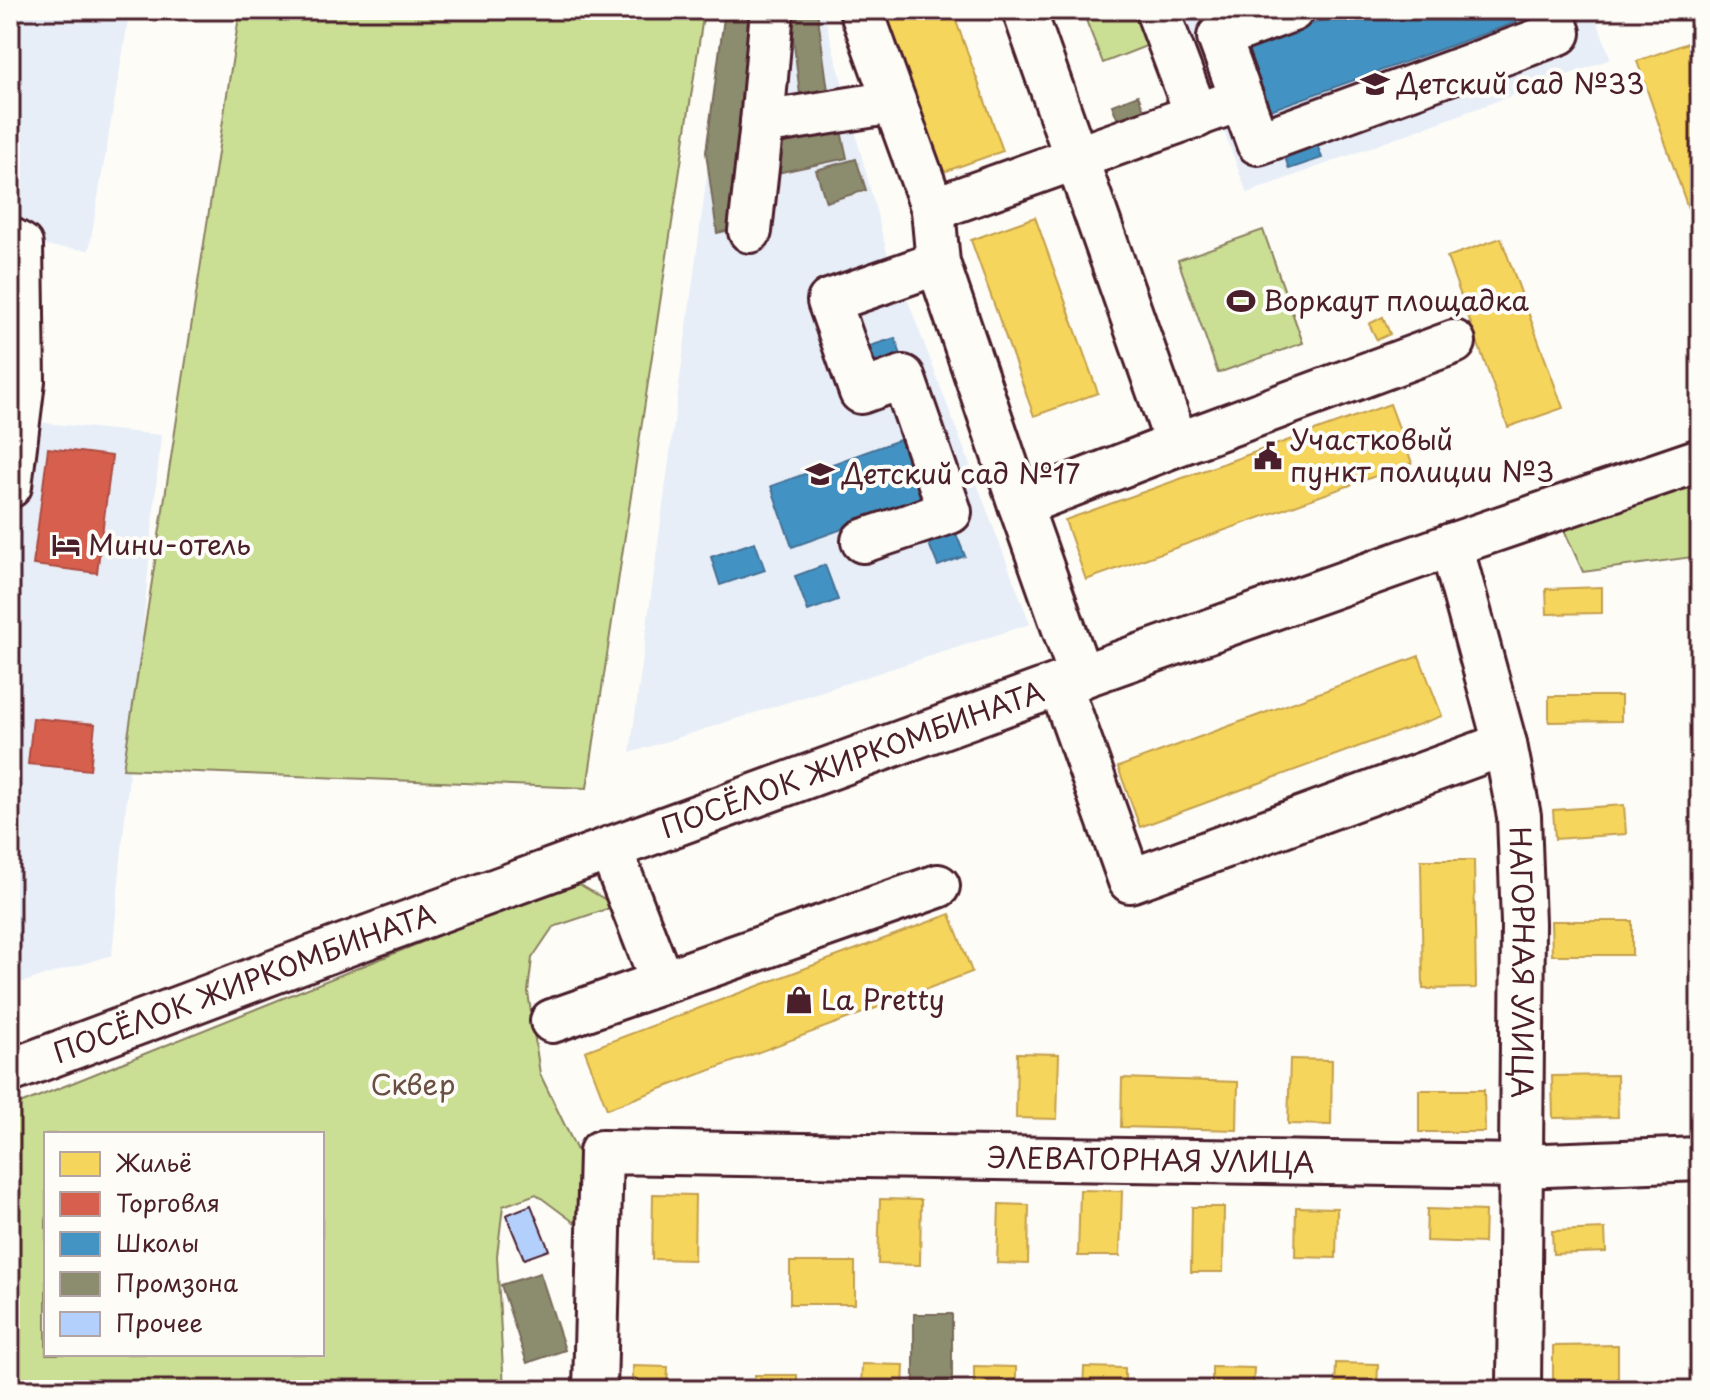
<svg xmlns="http://www.w3.org/2000/svg" width="1710" height="1400" viewBox="0 0 1710 1400" font-family="'Playpen Sans',sans-serif">
<style>
.built{fill:#e7eef8}
.green{fill:#cadf94;stroke:#8a7f60;stroke-width:2;fill-rule:evenodd}
.homes{fill:#f6d55c;stroke:#c29e4d;stroke-width:2}
.shops{fill:#d6604d;stroke:#ac4c43;stroke-width:2}
.schools{fill:#4393c3;stroke:#457095;stroke-width:2}
.industry{fill:#8c8c6e;stroke:#786b5a;stroke-width:2}
.building{fill:#b3cffc;stroke:#4a1f2b;stroke-width:2}
.lines{fill:none;stroke-linecap:round;stroke-linejoin:round}
.minor-casing{stroke:#4a1f2b;stroke-width:48}
.minor{stroke:#fdfcf7;stroke-width:42}
.labels{text-anchor:middle;stroke-width:8;stroke-linejoin:round;paint-order:stroke}
.poi-label{font-size:28px;fill:#4a1f2b;stroke:#fdfcf7;text-anchor:start}
.street-label{font-size:28px;fill:#4a1f2b;stroke:#fdfcf7}
.park-label{font-size:28px;fill:#6a4f45;stroke:#fdfcf7}
</style>
<rect width="100%" height="100%" fill="#fdfcf7"/>
<filter id="ink" filterUnits="userSpaceOnUse"><feTurbulence type="fractalNoise" baseFrequency=".0125" numOctaves="2"/><feDisplacementMap in="SourceGraphic" scale="16" xChannelSelector="R" yChannelSelector="G"/><feConvolveMatrix kernelMatrix="1 2 1 2 8 2 1 2 1" color-interpolation-filters="sRGB"/></filter>
<g filter="url(#ink)">
<!-- built -->
<path class="built" d="M10 10H130L89 250 10 243Z
M729 10H823L888 256 899 277 1030 624 630 753Z
M1179 10H1593L1611 59 1247 193Z
M26 421 161 435 112 955 10 986V564Z"/>
<!-- green -->
<path class="green" d="M240 10H704L587 788 123 769Z
M1082 10H1146L1159 41 1103 63Z
M1263 230 1303 343 1218 373 1178 260Z
M1700 476V556L1583 572 1560 521Z
M574 881 616 906 553 927 532 958 528 992 540 1074 582 1161 575 1223 536 1194 503 1206 497 1256 504 1390H10V1108ZM46 1134H322V1354H46Z"/>
<!-- homes -->
<path class="homes" d="M879 10H952L1003 151 938 174Z
M1696 40 1700 50V243L1637 61Z
M1035 217 1098 393 1034 416 971 240Z
M1501 238 1563 408 1508 427 1447 257Z
M1383 317 1390 334 1377 340 1369 324Z
M1390 404 1412 463 1086 580 1065 520Z
M1602 587V613L1547 614 1546 589Z
M1419 656 1442 716 1140 827 1118 767Z
M1549 696H1621V721L1549 722Z
M1624 805 1626 834 1555 839 1553 810Z
M1421 860H1474L1476 988 1423 989Z
M950 914 972 972 607 1109 585 1051Z
M1551 921H1632V955H1552Z
M1017 1053 1059 1054 1057 1119 1016 1118Z
M1290 1059 1332 1060 1331 1125 1288 1124Z
M1617 1075 1618 1117 1553 1118 1552 1076Z
M1122 1078 1238 1082 1237 1130 1121 1127Z
M1419 1090H1484L1485 1132H1419Z
M1080 1190 1122 1191 1120 1256H1078Z
M653 1194 695 1195 694 1260 652 1259Z
M880 1199 921 1200 920 1265 878 1264Z
M999 1204 1029 1205 1028 1264 997 1263Z
M1192 1207H1224L1223 1272H1191Z
M1296 1207 1337 1208 1336 1258 1295 1257Z
M1427 1209 1485 1211 1484 1243 1426 1241Z
M1605 1229 1606 1252 1553 1254 1552 1231Z
M790 1262H855V1304H790Z
M1618 1345V1387H1553V1346Z
M1336 1363 1378 1364 1377 1390H1335Z
M862 1364 904 1365 903 1390H861Z
M633 1366 668 1367 667 1390H633Z
M974 1366 1016 1367V1390H974Z
M1084 1367 1125 1368V1390H1083Z
M1212 1367 1254 1368 1253 1390H1212Z
M755 1375H797V1390H755Z
M1448 1383 1483 1384V1390H1448Z"/>
<!-- shops -->
<path class="shops" d="M48 448 112 456 97 573 33 565Z
M33 718 95 724 90 770 28 764Z"/>
<!-- schools -->
<path class="schools" d="M1351 10H1513L1517 22 1262 113 1239 50Z
M1314 137 1322 158 1289 169 1282 148Z
M895 338 901 355 873 365 867 347Z
M902 439 924 500 792 547 771 486Z
M952 524 965 556 938 566 925 534Z
M755 542 765 570 720 585 711 557Z
M825 565 838 600 808 611 795 576Z"/>
<!-- industry -->
<path class="industry" d="M725 10H756L736 148 747 226 717 233 706 152Z
M790 10H817L829 98 801 103Z
M1138 95 1151 128 1125 138 1112 105Z
M841 131 847 158 772 174 766 147Z
M856 159 866 190 826 202 816 170Z
M540 1273 565 1350 527 1363 501 1285Z
M914 1314H952V1390H914Z"/>
<!-- building -->
<path class="building" d="M531 1205 549 1250 524 1259 506 1215Z"/>
<g class="lines">
<defs>
<g id="minor">
<path d="M772 10 762 123 894 102"/>
<path d="M861 10 933 209 938 263 1020 505 1081 677"/>
<path d="M1024 10 1177 444"/>
<path d="M1157 10 1197 116"/>
<path d="M1292 10 1219 37 1258 143 1559 33 1551 10"/>
<path d="M933 209 1242 99"/>
<path d="M750 231 762 123"/>
<path d="M10 239 21 245 23 381 10 486"/>
<path d="M1020 505 1170 447 1454 342"/>
<path d="M863 541 950 512 903 377 861 392 829 301 938 263"/>
<path id="s1" d="M1451 545 1505 744 1519 816 1523 923 1519 1390"/>
<path d="M1060 684 1130 881 1505 744"/>
<path d="M610 848 662 982"/>
<path d="M552 1021 938 886"/>
<path id="s2" d="M10 1071 343 946 1060 684 1451 545 1700 460"/>
<path id="s3" d="M595 1390 601 1152 1521 1166 1700 1159"/>
</g>
</defs>
<!-- minor casing -->
<use href="#minor" class="minor-casing"/>
<!-- minor -->
<use href="#minor" class="minor"/>
</g>
</g>
<!-- icons -->
<defs>
<symbol id="school-bare" viewBox="-9 -9 18 18"><path d="M0-5L7-2L0 1L-7-2ZM-4 1L0 2.5L4 1V4Q0 6-4 4Z" fill="#4a1f2b" stroke="#fdfcf7" stroke-width="2.5" paint-order="stroke"/></symbol>
<symbol id="stadium-bare" viewBox="-9 -9 18 18"><path d="M0-5a6.5 5 0 1 0 0 10a6.5 5 0 1 0 0-10ZM-3.5-1.8h7v3.6h-7Z" fill="#4a1f2b" stroke="#fdfcf7" stroke-width="2.5" paint-order="stroke"/></symbol>
<symbol id="civic-bare" viewBox="-9 -9 18 18"><path d="M-.6-6.5H3V-4.5H.6V-3L4-1V1h2V6H-6V1h2V-1L-.6-3ZM-1.2 2.5V6h2.4V2.5Z" fill="#4a1f2b" stroke="#fdfcf7" stroke-width="2.5" paint-order="stroke"/></symbol>
<symbol id="hotel-bare" viewBox="-9 -9 18 18"><path d="M-6-4.5h1.5V1H6V5H4.5V3h-9V5H-6ZM-4 0a1.8 1.8 0 1 1 3.6 0ZM.5 0V-2.5h3Q6-2.5 6 0Z" fill="#4a1f2b" stroke="#fdfcf7" stroke-width="2.5" paint-order="stroke"/></symbol>
<symbol id="shop-bare" viewBox="-9 -9 18 18"><path d="M-5-2.5h2.3a2.7 3.5 0 0 1 5.4 0H5L5.5 6h-11ZM-1.5-2.5h3a1.5 2.3 0 0 0-3 0Z" fill="#4a1f2b" stroke="#fdfcf7" stroke-width="2.5" paint-order="stroke"/></symbol>
</defs>
<g fill-rule="evenodd">
<use href="#school-bare" x="1355" y="64" width="40" height="40"/>
<use href="#stadium-bare" x="1221" y="281" width="40" height="40"/>
<use href="#civic-bare" x="1248" y="436" width="40" height="40"/>
<use href="#school-bare" x="800" y="454" width="40" height="40"/>
<use href="#hotel-bare" x="46" y="525" width="40" height="40"/>
<use href="#shop-bare" x="779" y="980" width="40" height="40"/>
</g>
<g class="labels">
<!-- poi labels -->
<g class="poi-label">
<text x="1397" y="94">Детский сад №33</text>
<text x="1263" y="311">Воркаут площадка</text>
<text x="1290" y="450">Участковый<tspan x="1290" dy="32">пункт полиции №3</tspan></text>
<text x="842" y="484">Детский сад №17</text>
<text x="88" y="555">Мини-отель</text>
<text x="821" y="1010">La Pretty</text>
</g>
<!-- street labels -->
<g class="street-label">
<text dy="10" stroke="none"><textPath href="#s2" startOffset="898">ПОСЁЛОК ЖИРКОМБИНАТА</textPath></text>
<text dy="10" stroke="none"><textPath href="#s1" startOffset="426">НАГОРНАЯ УЛИЦА</textPath></text>
<text dy="10" stroke="none"><textPath href="#s2" startOffset="250">ПОСЁЛОК ЖИРКОМБИНАТА</textPath></text>
<text dy="10" stroke="none"><textPath href="#s3" startOffset="788">ЭЛЕВАТОРНАЯ УЛИЦА</textPath></text>
</g>
<!-- park labels -->
<g class="park-label">
<text x="413" y="1095">Сквер</text>
</g>
</g>
<!-- margin -->
<rect width="1710" height="1400" fill="none" stroke="#fdfcf7" stroke-width="40"/>
<rect x="20" y="20" width="1670" height="1360" fill="none" stroke="#4a1f2b" stroke-width="3" filter="url(#ink)"/>
<!-- legend -->
<rect x="44" y="1132" width="280" height="224" fill="#fdfcf7" stroke="#b5a4a5" stroke-width="2"/>
<rect x="60" y="1152" width="40" height="24" fill="#f6d55c" stroke="#b5a4a5" stroke-width="2"/>
<text x="116" y="1172" font-size="24" fill="#4a1f2b">Жильё</text>
<rect x="60" y="1192" width="40" height="24" fill="#d6604d" stroke="#b5a4a5" stroke-width="2"/>
<text x="116" y="1212" font-size="24" fill="#4a1f2b">Торговля</text>
<rect x="60" y="1232" width="40" height="24" fill="#4393c3" stroke="#b5a4a5" stroke-width="2"/>
<text x="116" y="1252" font-size="24" fill="#4a1f2b">Школы</text>
<rect x="60" y="1272" width="40" height="24" fill="#8c8c6e" stroke="#b5a4a5" stroke-width="2"/>
<text x="116" y="1292" font-size="24" fill="#4a1f2b">Промзона</text>
<rect x="60" y="1312" width="40" height="24" fill="#b3cffc" stroke="#b5a4a5" stroke-width="2"/>
<text x="116" y="1332" font-size="24" fill="#4a1f2b">Прочее</text>
</svg>
